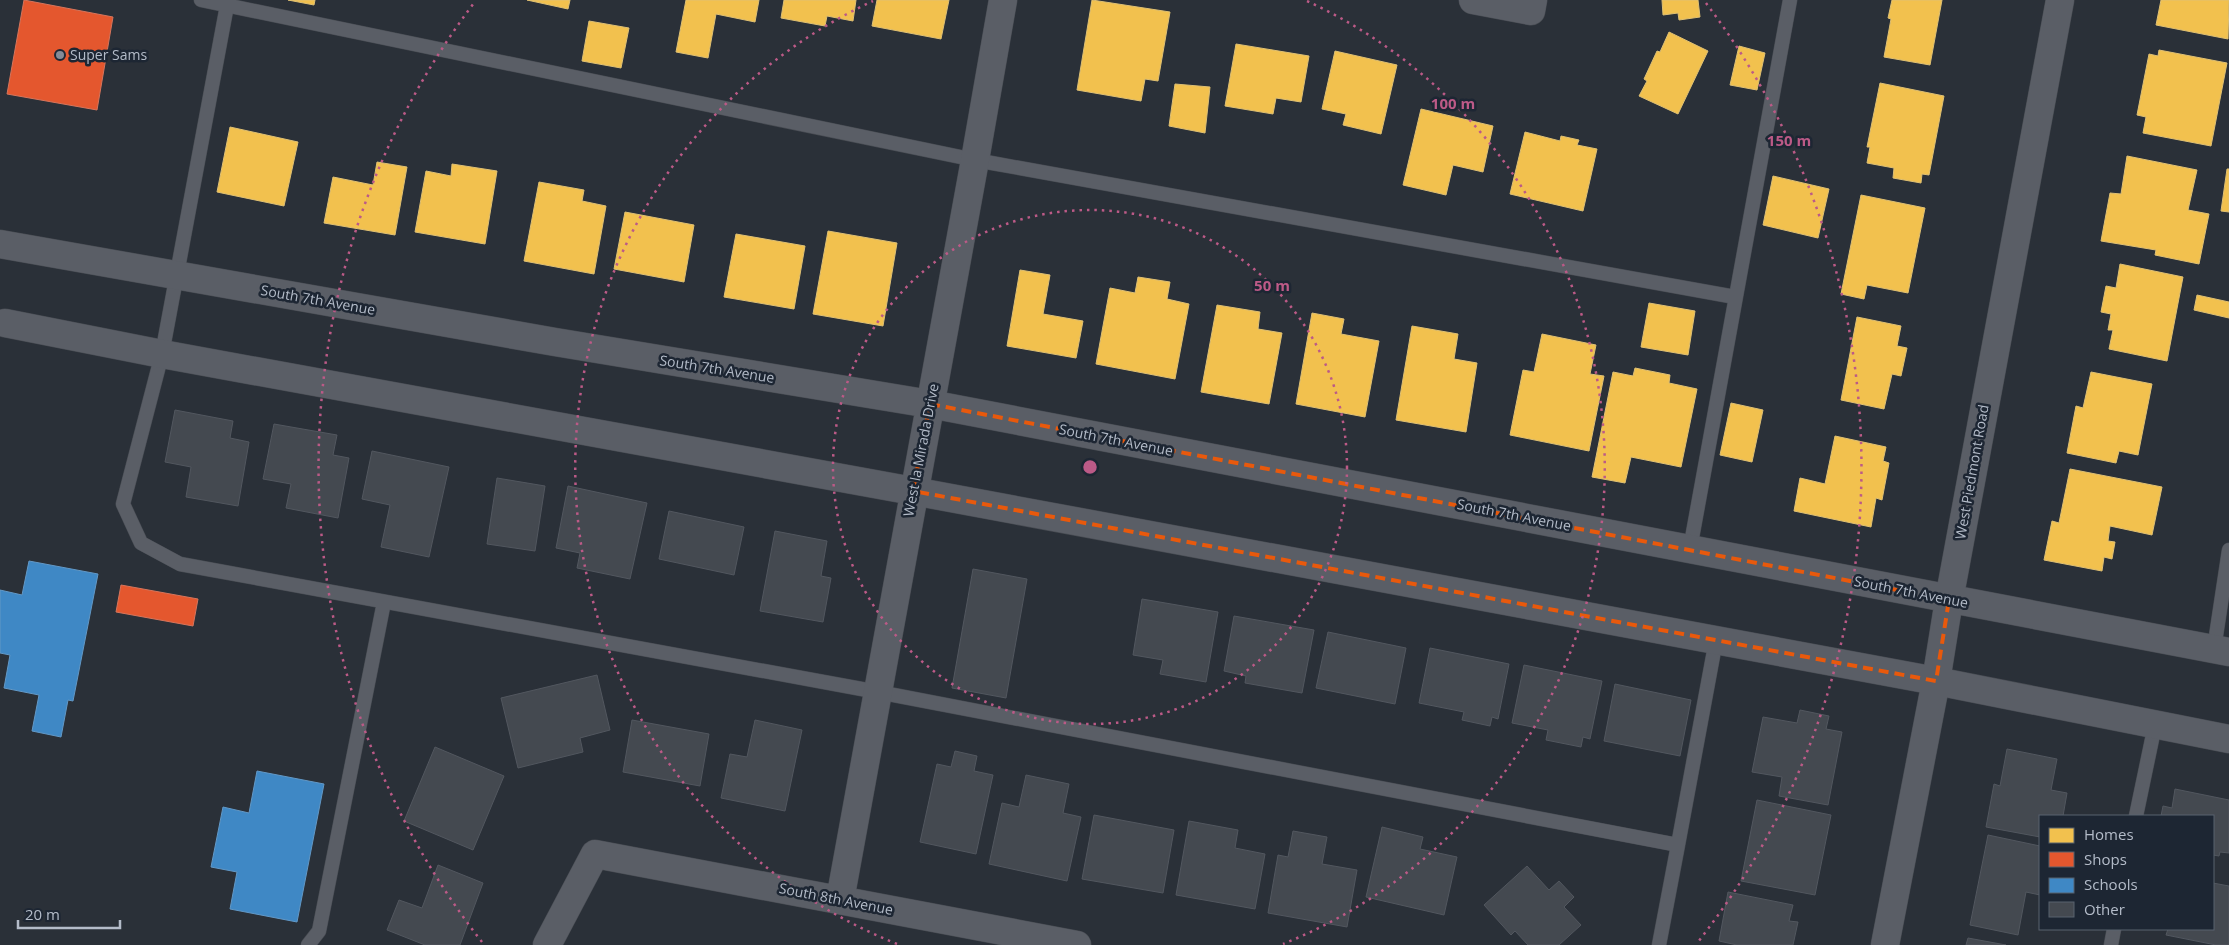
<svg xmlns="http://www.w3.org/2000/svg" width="2229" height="945" viewBox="0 0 2229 945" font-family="'Open Sans',sans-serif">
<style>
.homes{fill:#f2c14e;stroke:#dfc073}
.shops{fill:#e4572e;stroke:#d6755c}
.schools{fill:#3f88c5;stroke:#6298c6}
.building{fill:#444950;stroke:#52575f}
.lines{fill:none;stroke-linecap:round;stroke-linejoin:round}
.service-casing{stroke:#484c53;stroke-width:15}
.minor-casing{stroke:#484c53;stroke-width:29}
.service{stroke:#5a5e66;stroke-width:14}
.minor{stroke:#5a5e66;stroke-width:28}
.marked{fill:none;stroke:#e8590c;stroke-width:4;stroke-dasharray:10 6;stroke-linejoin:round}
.ring{fill:none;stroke:#bc5a87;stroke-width:2.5;stroke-dasharray:2.5 5}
.poi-dot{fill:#848b96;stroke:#1d2633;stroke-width:2}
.labels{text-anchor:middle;stroke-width:5;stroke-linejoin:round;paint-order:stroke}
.poi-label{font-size:14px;fill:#b4bcc9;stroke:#1d2633;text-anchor:start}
.street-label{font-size:14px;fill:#b4bcc9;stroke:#1d2633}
.centre{fill:#bc5a87;stroke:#1d2633;stroke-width:2.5}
.ring-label{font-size:15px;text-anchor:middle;font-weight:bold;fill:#bc5a87;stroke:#1d2633;stroke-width:5;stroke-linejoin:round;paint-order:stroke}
</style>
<rect width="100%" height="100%" fill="#2a3038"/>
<!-- homes -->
<path class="homes" d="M288 0H315L314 5Z
M527 0H570L568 9Z
M686 0H759L755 22 716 14 708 58 676 52Z
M784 0H856L853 21 827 16 825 26 781 18Z
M877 0H949L941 39 872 26Z
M1092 0 1170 12 1158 81 1145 79 1141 101 1077 90Z
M1662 0H1698L1700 17 1679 20 1678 13 1663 15Z
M1892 0H1942L1930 65 1884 57 1891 19 1888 18Z
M2161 0H2229L2228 39 2156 25Z
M589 21 629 28 621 68 582 61Z
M1669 32 1708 51 1678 114 1639 96 1647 81 1644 79 1657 51 1660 52Z
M1236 44 1309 56 1301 102 1276 98 1273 114 1225 106Z
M1739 46 1765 53 1757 90 1730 85Z
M2159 50 2227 63 2211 146 2143 133 2146 117 2137 115 2149 54 2158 56Z
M1335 51 1397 65 1381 134 1343 125 1346 114 1322 109Z
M1880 83 1944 96 1929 175 1922 174 1921 183 1893 178 1894 168 1867 163 1870 147H1867Z
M1175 84 1210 87 1205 133 1169 126Z
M1421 109 1493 126 1483 172 1453 165 1446 195 1403 185Z
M230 127 298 142 284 206 217 192Z
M1525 132 1560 141 1561 136 1579 140 1577 145 1597 149 1583 211 1510 194Z
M2127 156 2197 170 2188 210 2209 214 2199 264 2155 255 2156 250 2101 241 2110 193 2121 194Z
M377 162 407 167 395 235 324 223 333 177 373 185Z
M452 164 497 171 485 244 415 232 426 171 451 176Z
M2227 169H2229V212L2221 211Z
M1773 176 1829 189 1818 238 1763 225Z
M539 182 584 190 582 201 606 206 594 274 524 261Z
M1861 195 1925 208 1908 293 1867 285 1864 299 1841 294Z
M625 212 694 225 684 282 614 269Z
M828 231 897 243 883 326 813 314Z
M736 234 805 246 794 309 724 297Z
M2120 264 2183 277 2167 361 2109 349 2113 330H2108L2111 314 2101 312 2106 286 2116 288Z
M1020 270 1050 275 1043 314 1083 321 1076 358 1007 346Z
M1138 277 1170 282 1167 299 1189 304 1175 379 1096 364 1110 288 1135 293Z
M2197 295 2229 302V318L2194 310Z
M1649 303 1695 311 1688 355 1641 347Z
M1217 305 1260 312 1258 329 1282 333 1269 404 1201 392Z
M1312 313 1344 319 1341 334 1379 341 1365 417 1296 404Z
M1857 317 1901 326 1897 346 1907 348 1901 376 1892 374 1884 409 1841 400Z
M1412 326 1458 334 1454 359 1477 363 1466 432 1396 420Z
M1542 334 1596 345 1590 374 1604 376 1589 451 1510 435 1523 370 1534 372Z
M1635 368 1670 375 1669 383 1697 389 1681 467 1631 457 1625 483 1592 477 1613 372 1633 376Z
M2091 372 2152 384 2138 455 2119 451 2116 463 2067 453 2076 406 2083 408Z
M1731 403 1763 410 1752 462 1720 455Z
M1835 436 1886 447 1883 461 1889 463 1882 500 1876 498 1871 527 1794 511 1800 478 1825 484Z
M2070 469 2162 487 2152 535 2110 526 2108 541 2115 542 2112 559 2104 557 2102 571 2044 560 2052 521 2059 523Z"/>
<!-- shops -->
<path class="shops" d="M24 0 113 17 97 110 7 94Z
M121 585 198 599 193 626 116 612Z"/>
<!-- schools -->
<path class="schools" d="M29 561 98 574 73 701 68 700 61 737 32 731 39 695 4 688 10 655 0 653V590L22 595Z
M257 771 324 784 297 922 230 909 237 872 211 867 223 807 249 813Z"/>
<!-- building -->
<path class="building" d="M175 410 233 421 230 438 249 442 238 506 186 497 191 467 165 462Z
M274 424 337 435 333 455 349 458 338 518 286 508 291 484 263 479Z
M372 451 449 467 429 557 381 547 390 505 362 499Z
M497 478 545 486 535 551 487 544Z
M568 486 647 503 630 579 577 568 580 553 556 548Z
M669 511 744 527 734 575 659 559Z
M775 531 827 541 821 576 831 578 823 622 760 611Z
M973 569 1027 579 1006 698 952 688Z
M1142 599 1218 612 1206 682 1160 674 1163 660 1133 655Z
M1234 616 1314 630 1302 693 1245 683 1246 676 1224 671Z
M1328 632 1406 648 1395 704 1316 688Z
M1430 648 1509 664 1498 719 1492 717 1490 726 1462 720 1464 712 1419 703Z
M1524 665 1602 681 1590 739 1583 737 1581 747 1546 740 1548 730 1512 723Z
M597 675 610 730 580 738 583 752 518 768 501 698Z
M1615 684 1691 700 1680 756 1604 741Z
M1800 710 1829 716 1826 729 1842 732 1828 805 1779 796 1782 777 1752 772 1763 717 1797 723Z
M632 720 709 734 700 786 623 772Z
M755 720 802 730 785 811 721 798 730 754 747 757Z
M435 747 504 776 473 850 404 821Z
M2007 749 2057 759 2051 790 2067 793 2063 816H2040V837L1986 827 1994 784 2000 786Z
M955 751 977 756 974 771 993 775 976 854 920 842 937 764 951 767Z
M1026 775 1069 784 1063 813 1081 817 1067 881 989 864 1002 803 1019 807Z
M2175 789 2229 800V853L2220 852 2219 856 2213 855V816H2161L2163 806 2172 808Z
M1757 800 1831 815 1815 895 1741 881Z
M1094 815 1174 830 1163 893 1082 879Z
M1189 821 1238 830 1235 848 1265 854 1255 909 1176 895Z
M1382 827 1423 837 1420 849 1457 857 1444 915 1366 897Z
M1293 831 1327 837 1322 864 1357 870 1347 927 1268 913 1278 855 1288 857Z
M1988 835 2040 846V895L2026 892 2018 935 1970 925Z
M438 865 483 883 460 945H425L387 930 399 900 422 908Z
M1527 866 1549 890 1559 881 1574 897 1564 907 1581 925 1559 945H1528L1515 931 1511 935 1484 905Z
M2213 883 2229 886V945H2216L2166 935 2168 929H2213Z
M1728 892 1793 905 1789 921 1798 922 1793 945H1737L1719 941Z
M1968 938 2006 945H1966Z"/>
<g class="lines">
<defs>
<path id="service" d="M201 0 975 160 1735 297
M228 0 162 354 123 504 141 543 180 564 878 692 1678 845 1659 945
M1690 549 1790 0
M2214 649 2229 550
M2136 816 2155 725
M1678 845 1716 640
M308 945 319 931 384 602
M2111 945 2114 929"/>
<path id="minor" d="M1473 0 1531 11 1533 0
M0 244 555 342 930 404 2229 652
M5 323 162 354 913 491 1936 681 2229 739
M840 900 975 160 1003 0
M547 945 595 854 1077 945
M1885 945 1936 681 1949 600 2060 0"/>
</defs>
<!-- service casing -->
<use href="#service" class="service-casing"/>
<!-- minor casing -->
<use href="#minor" class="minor-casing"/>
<!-- service -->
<use href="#service" class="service"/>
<!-- minor -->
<use href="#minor" class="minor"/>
</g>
<!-- marked area -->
<path class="marked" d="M930 404 1949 600 1936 681 913 491Z"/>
<!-- distance rings -->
<g class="ring">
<circle cx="1090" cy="467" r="257"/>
<path d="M897 944A514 514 0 0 1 873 1M1307 1A514 514 0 0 1 1283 944"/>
<path d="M482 942A771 771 0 0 1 474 3M1706 3A771 771 0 0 1 1698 942"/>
</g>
<!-- markers -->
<circle class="poi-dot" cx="60" cy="55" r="5"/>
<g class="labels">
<!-- poi labels -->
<g class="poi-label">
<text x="70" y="60">Super Sams</text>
</g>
<!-- street labels -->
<g class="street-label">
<text transform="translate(318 300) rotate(10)" y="5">South 7th Avenue</text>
<text transform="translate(717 369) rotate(9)" y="5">South 7th Avenue</text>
<text transform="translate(1116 440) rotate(11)" y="5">South 7th Avenue</text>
<text transform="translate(921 450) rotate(-79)" y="5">West la Mirada Drive</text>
<text transform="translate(1972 472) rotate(-80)" y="5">West Piedmont Road</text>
<text transform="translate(1514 515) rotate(11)" y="5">South 7th Avenue</text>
<text transform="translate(1911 592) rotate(11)" y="5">South 7th Avenue</text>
<text transform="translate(836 899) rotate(11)" y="5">South 8th Avenue</text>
</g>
</g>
<circle cx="1090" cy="467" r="8" class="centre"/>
<g class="ring-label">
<text x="1453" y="109">100 m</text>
<text x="1789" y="146">150 m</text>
<text x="1272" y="291">50 m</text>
</g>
<!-- legend -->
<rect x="2039" y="815" width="175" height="115" fill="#1d2633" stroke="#59626f"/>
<rect x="2049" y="828" width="25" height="15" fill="#f2c14e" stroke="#59626f"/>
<text x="2084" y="840" font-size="15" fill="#b4bcc9">Homes</text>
<rect x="2049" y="852" width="25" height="15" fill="#e4572e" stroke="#59626f"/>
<text x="2084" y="865" font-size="15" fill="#b4bcc9">Shops</text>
<rect x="2049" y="878" width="25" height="15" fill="#3f88c5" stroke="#59626f"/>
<text x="2084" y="890" font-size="15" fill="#b4bcc9">Schools</text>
<rect x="2049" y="902" width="25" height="15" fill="#444950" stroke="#59626f"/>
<text x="2084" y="915" font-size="15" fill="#b4bcc9">Other</text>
<!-- scale -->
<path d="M18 920v8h102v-8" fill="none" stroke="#b4bcc9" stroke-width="2.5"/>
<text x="25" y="920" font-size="15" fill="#b4bcc9" stroke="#1d2633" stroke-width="4" paint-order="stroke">20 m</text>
</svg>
